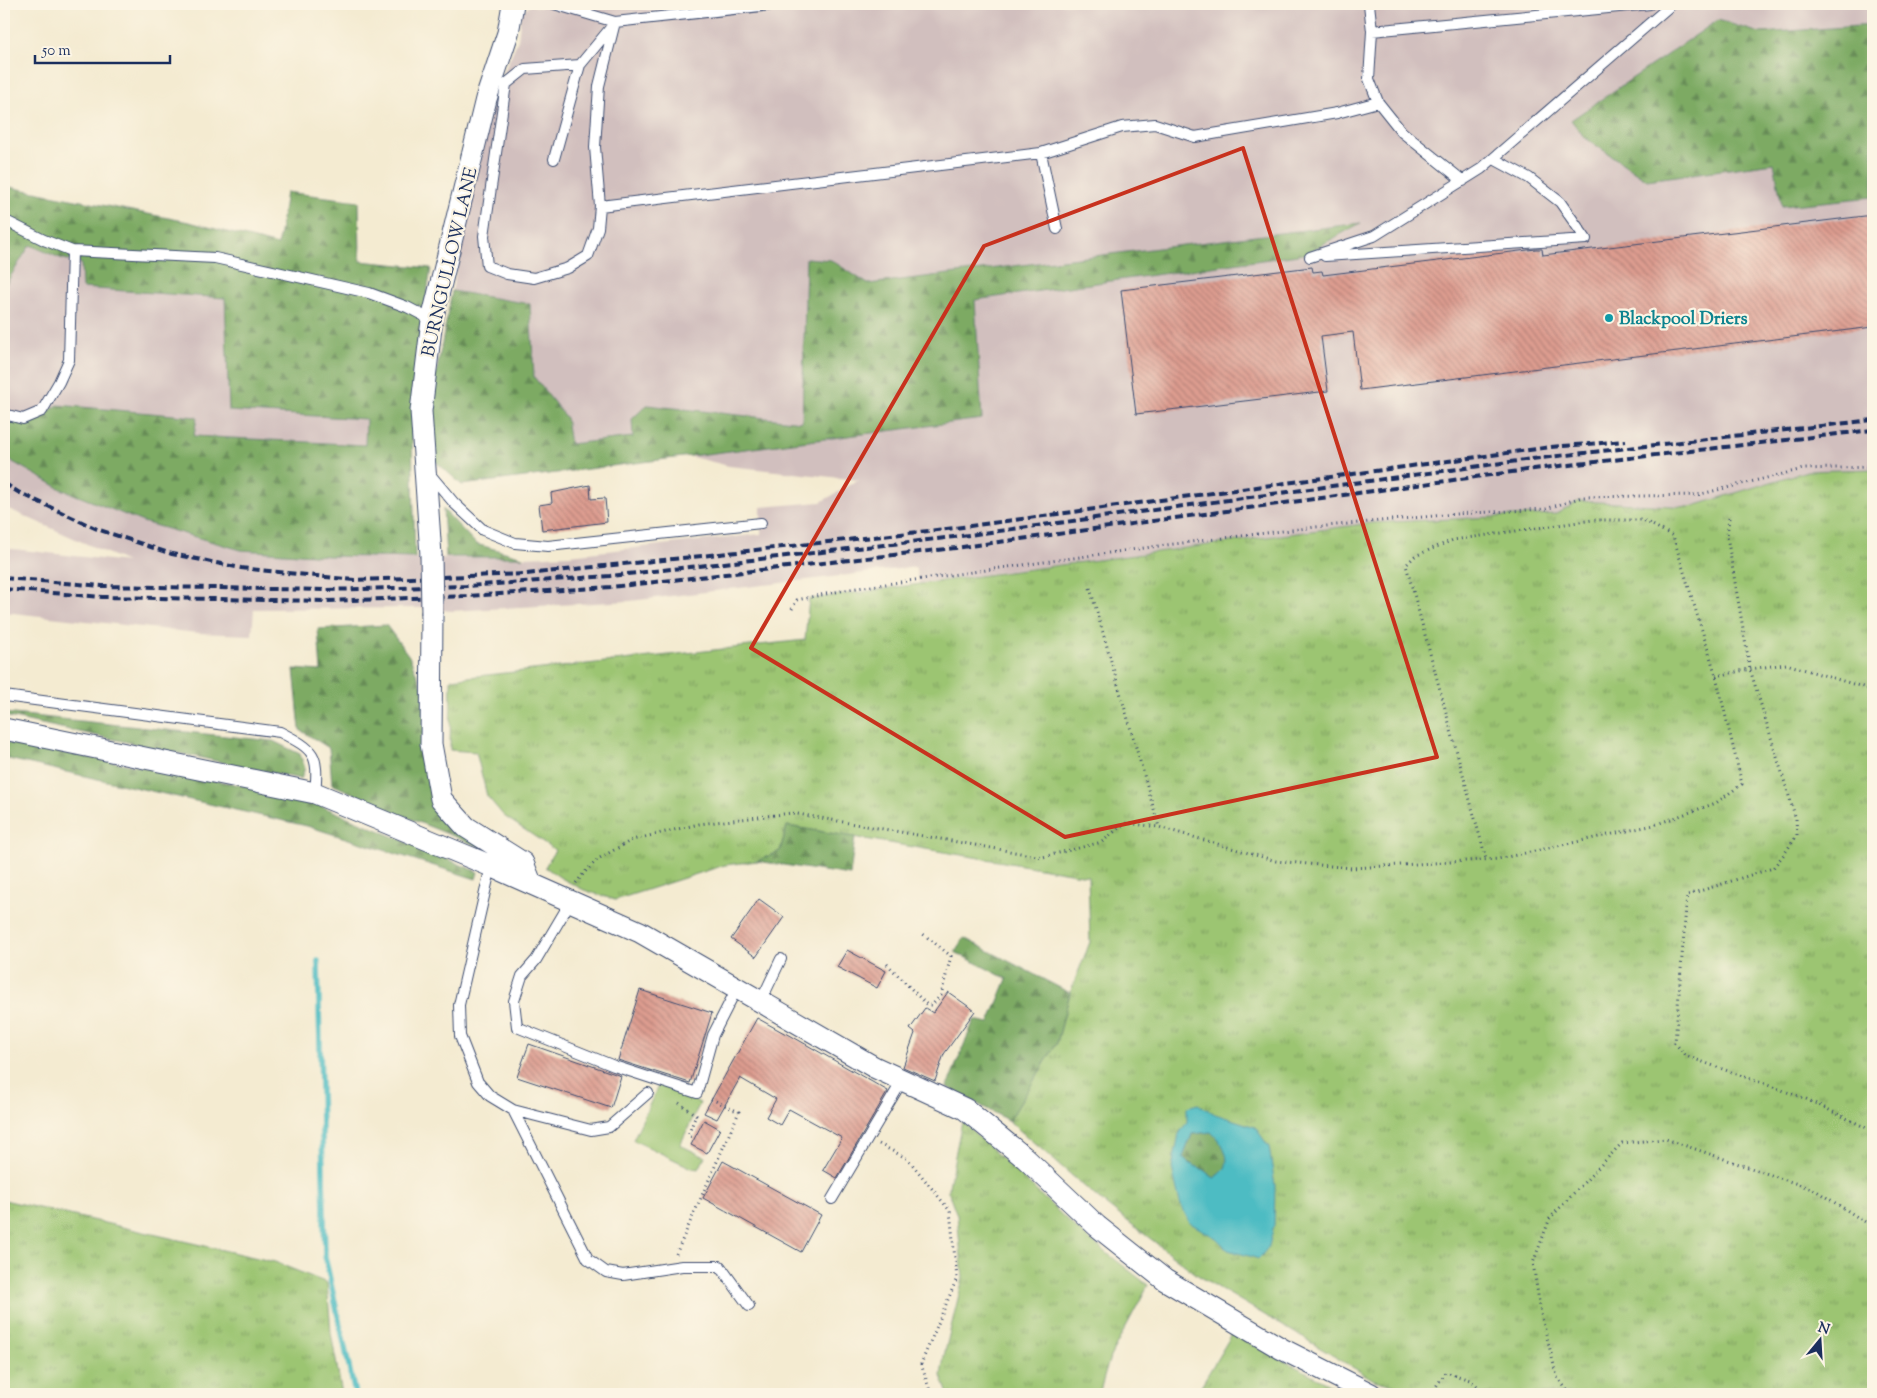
<svg xmlns="http://www.w3.org/2000/svg" width="1877" height="1398" viewBox="0 0 1877 1398" font-family="'Sorts Mill Goudy',serif">
<style>
.industrial{fill:#d1bfbe}
.grass{fill:url(#grass-tufts);stroke:#5c7a68}
.forest{fill:url(#forest-firs);stroke:#4c6c61}
.garden{fill:#9cc572;stroke:#5c7a68}
.water{fill:#4ebcc3;stroke:#347690;fill-rule:evenodd}
.lines{fill:none;stroke-linecap:round;stroke-linejoin:round}
.stream{stroke:#4ebcc3;stroke-width:5.5}
.building{fill:url(#building-back-hatch)}
.lane-casing{stroke:#3c4b6f;stroke-width:12}
.street-casing{stroke:#3c4b6f;stroke-width:23}
.path{stroke:#3c4b6f;stroke-width:3;stroke-dasharray:1 4;stroke-linecap:butt}
.lane{stroke:#fff;stroke-width:10}
.street{stroke:#fff;stroke-width:21}
.rail{stroke:#1b2f5e;stroke-width:4;stroke-dasharray:8 4;stroke-linecap:butt}
.street-bridge-casing{stroke:#3c4b6f;stroke-width:23;stroke-linecap:butt}
.street-bridge{stroke:#fff;stroke-width:21}
.marked{fill:none;stroke:#c8321e;stroke-width:4;stroke-linejoin:round}
.culture-dot{fill:#0f9aa8;stroke:#fcf5e5;stroke-width:2}
.labels{text-anchor:middle;stroke-width:4.5;stroke-linejoin:round;paint-order:stroke}
.street-label{font-size:18px;fill:#1b2f5e;stroke:#fcf5e5}
.culture-label{font-size:18px;font-weight:bold;fill:#0d838f;stroke:#fcf5e5;text-anchor:start}
</style>
<defs>
<pattern id="grass-tufts" width="24" height="20" patternUnits="userSpaceOnUse" patternTransform="scale(1.25)"><rect width="24" height="20" fill="#9cc572"/><path d="M3 7l-1-3M5 7V3M7 7l1-3M15 17l-1-3M17 17v-4M19 17l1-3" fill="none" stroke="#7ea061"/></pattern>
<pattern id="forest-firs" width="22" height="20" patternUnits="userSpaceOnUse" patternTransform="scale(1.25)"><rect width="22" height="20" fill="#7daa64"/><path d="M5 1l3.5 6h-7zM16 11l3.5 6h-7z" fill="#668b56"/></pattern>
<pattern id="building-back-hatch" width="6" height="6" patternUnits="userSpaceOnUse" patternTransform="scale(1.25)"><rect width="6" height="6" fill="#dd9c8f"/><path d="M-1 5l2 2M0 0l6 6M5-1l2 2" fill="none" stroke="#b28078"/></pattern>
</defs>
<rect width="100%" height="100%" fill="#fcf5e5"/>
<filter id="ink" filterUnits="userSpaceOnUse"><feTurbulence type="fractalNoise" baseFrequency=".02" numOctaves="2"/><feDisplacementMap in="SourceGraphic" scale="10" xChannelSelector="R" yChannelSelector="G"/><feConvolveMatrix kernelMatrix="1 2 1 2 8 2 1 2 1" color-interpolation-filters="sRGB"/></filter>
<filter id="wash" filterUnits="userSpaceOnUse"><feTurbulence type="fractalNoise" baseFrequency=".0096" numOctaves="4" result="noise"/><feDisplacementMap in="SourceGraphic" scale="20" xChannelSelector="R" yChannelSelector="G"/><feGaussianBlur stdDeviation="1.12" result="paint"/><feColorMatrix in="noise" values="0 0 0 0 0 0 0 0 0 0 0 0 0 0 0 0 0 1.4 0 .05"/><feComposite in="paint" operator="in"/></filter>
<g filter="url(#wash)">
<rect width="100%" height="100%" fill="#f4ebd1"/>
<!-- industrial -->
<path class="industrial" d="M541 4H1873V469L1807 471 1690 507 1579 501 1556 514 1371 523 919 583 915 567 630 601 451 611 421 608 254 609 252 635 197 633 4 612V548L127 562 4 507V457L61 489 143 522 241 550 328 556 415 558 523 557 570 555 761 534V507L821 502 859 480 729 466 688 456 982 419 975 300 1305 254 1360 224 868 284 831 260 806 258 802 422 647 405 633 437 570 444 566 418 534 377 530 304 452 291 494 94 518 40 521 12 531 5 541 8Z
M29 245 60 258 81 263 82 288 225 298 230 411 366 418 365 445 194 436 196 417 58 405 31 423 4 418V287Z"/>
<!-- grass -->
<path class="grass" d="M1873 469V1394H1424L1416 1391 1374 1380 1199 1276 1100 1200 1009 1121 1057 1043 1070 993 1090 942 1088 876 787 826 780 851 757 861 725 865 615 900 584 890 561 878 545 867 555 850 504 816 487 796 476 752 450 750 451 679 805 640 809 599 1371 523 1556 514 1579 501 1690 507 1807 471Z
M962 1121 1081 1233 1148 1285 1110 1357 1099 1394H948L941 1376 944 1356 963 1278 957 1215 948 1191Z
M4 1200 275 1262 327 1283 331 1333 342 1394H4Z
M1232 1334 1349 1394H1196Z"/>
<!-- forest -->
<path class="forest" d="M1718 20 1760 33 1873 25V197L1782 206 1774 163 1647 180 1584 137 1571 120Z
M4 186 189 222 278 245 286 192 359 201 360 261 431 268 421 332 412 434 415 558 328 556 241 550 143 522 61 489 4 457V418L31 423 58 405 197 417 194 436 365 445 366 419 229 411 225 298 82 288 81 263 60 258 30 245 4 287Z
M1361 223 1305 254 975 300 982 419 462 485 434 460 433 390 452 291 530 304 534 377 566 418 570 444 633 437 632 419 647 405 802 422 806 258 831 260 868 284Z
M443 509 476 544 523 557H446Z
M386 625 409 656 424 691 428 786 490 851 396 813 332 784 329 748 300 730 294 669 321 671 318 629Z
M4 713 273 741 300 754 305 768 301 779 4 716Z
M4 742 295 795 478 872 476 879 307 826 4 758Z
M787 826 855 837 850 875 757 861 780 851Z
M964 938 1070 993 1057 1043 1009 1121 947 1087 974 1020 989 1023 1007 979 955 952Z
M1211 1132C1226 1145 1237 1166 1214 1178 1204 1171 1190 1165 1183 1157L1192 1134Z"/>
<!-- garden -->
<path class="garden" d="M659 1084 700 1103 680 1145 705 1157 699 1169 692 1168 633 1140Z"/>
<!-- water -->
<path class="water" d="M1198 1104 1215 1114 1255 1127 1269 1147 1275 1186 1274 1225 1269 1246 1259 1259 1228 1250 1216 1238 1190 1223 1180 1203 1172 1168 1179 1134 1187 1122V1107ZM1211 1132C1225 1145 1237 1166 1214 1178L1202 1169 1188 1163 1183 1157 1192 1134Z"/>
<g class="lines">
<!-- stream -->
<path class="stream" d="M318 961 325 1256 355 1394"/>
</g>
<g id="blocks">
<!-- building -->
<path class="building" d="M1873 215V327L1360 390 1353 332 1321 336 1328 391 1136 414 1121 290 1312 267 1313 272 1322 271 1323 275 1536 249H1542L1543 255Z
M590 485 591 499 605 498 607 522 542 530 539 505 552 503 551 493Z
M759 899 784 917 756 957 731 939Z
M847 950 886 971 877 988 837 967Z
M640 990 712 1013 690 1083 618 1060Z
M948 992 975 1011 944 1054 935 1081 903 1067 915 1033 910 1029 925 1008 933 1013Z
M757 1018 786 1034V1033L888 1091 837 1178 823 1170 842 1138 789 1109 780 1125 766 1117 776 1099 740 1078 717 1119 704 1113Z
M529 1044 621 1076 611 1108 517 1077Z
M704 1120 720 1129 707 1153 691 1145Z
M723 1161 821 1215 801 1252 703 1198Z"/>
</g>
</g>
<g filter="url(#ink)">
<use href="#blocks" fill-opacity="0" stroke="#3c4b6f" stroke-width="1"/>
<g class="lines">
<defs>
<path id="lane" d="M554 4 615 22 780 4
M1369 4 1372 31 1369 79 1378 102 1402 132 1463 181
M1372 31 1650 4
M580 65 525 69 506 84 484 236 487 266 507 274 534 278 568 268 588 256 598 228 600 206 595 147 599 86 615 22
M1041 153 1057 229
M554 159 580 65 613 25
M600 206 1041 153 1122 127 1155 124 1195 137 1337 113 1378 102
M4 220 44 240 72 251 215 258 369 293 407 307 432 320
M1325 256 1586 239 1560 202 1529 178 1494 159
M1310 257 1374 236 1481 169 1672 4
M4 414 23 419 42 411 59 382 69 360 72 251
M428 472 454 503 483 530 515 543 548 546 761 523
M4 696 280 732C315 750 319 754 315 793
M491 866 459 1005 460 1036 478 1082 490 1096 513 1110 591 1130 609 1127 648 1093
M565 898V911L536 960 522 976 514 1001 517 1027 614 1066 697 1093 713 1035 737 988
M761 1001 781 959
M513 1110 588 1259 606 1272 623 1275 682 1266H720L749 1306
M832 1199 902 1081"/>
<path id="street" d="M431 555 421 411 432 320 486 99 508 33 513 4
M432 614 431 744 441 799 466 827 523 863 531 883
M4 729 315 793 491 866 640 932 874 1067 965 1109 1025 1158 1097 1226 1165 1280 1282 1349 1371 1394"/>
</defs>
<!-- lane casing -->
<use href="#lane" class="lane-casing"/>
<!-- street casing -->
<use href="#street" class="street-casing"/>
<!-- path -->
<path class="path" d="M1729 518 1727 536 1750 669 1796 819 1797 835 1785 853 1773 868 1687 895 1675 1043 1686 1056 1804 1098 1873 1131
M1090 588 1159 827
M792 609 797 600 850 589 1166 545 1316 527 1455 514 1546 509 1582 497 1697 495 1803 469 1873 467
M1716 676 1750 669 1786 664 1873 690
M576 883 584 873 598 859 632 840 699 824 792 813 1043 857 1102 842 1125 823 1159 827 1276 861 1352 868 1498 859 1654 825 1716 803 1742 784 1716 676 1673 536 1643 520H1593L1453 540 1415 556 1406 565 1486 859
M887 964 927 1005H932L941 995 951 956 923 934
M679 1103 696 1115 688 1135 694 1138
M879 1144 908 1159 950 1211 957 1278 921 1364 931 1394
M676 1254 739 1112 709 1098
M1431 1394 1446 1372 1470 1380 1487 1394
M1570 1394 1557 1377 1541 1314 1533 1263 1550 1218 1622 1143 1666 1139 1815 1190 1873 1227"/>
<!-- lane -->
<use href="#lane" class="lane"/>
<!-- street -->
<use href="#street" class="street"/>
<!-- rail -->
<path class="rail" d="M4 483 18 492 97 529 172 554 241 568 354 580 526 574 692 557 955 528 1551 447 1626 441
M4 578 102 586 326 590 467 586 610 576 954 537 1532 459 1873 420
M4 589 102 597 326 601 467 596 611 587 955 548 1534 469 1873 430"/>
<defs>
<path id="street-bridge" d="M431 555 432 614"/>
</defs>
<!-- street-bridge casing -->
<use href="#street-bridge" class="street-bridge-casing"/>
<!-- street-bridge -->
<use href="#street-bridge" class="street-bridge"/>
</g>
</g>
<!-- marked area -->
<path class="marked" d="M1243 148 1437 757 1065 837 751 648 984 246Z"/>
<!-- markers -->
<circle class="culture-dot" cx="1609" cy="318" r="5"/>
<g class="labels">
<!-- street labels -->
<g class="street-label">
<text transform="translate(449 262) rotate(-77)" y="6">BURNGULLOW LANE</text>
</g>
<!-- culture labels -->
<g class="culture-label">
<text x="1619" y="324">Blackpool Driers</text>
</g>
</g>
<!-- margin -->
<rect width="1877" height="1398" fill="none" stroke="#fcf5e5" stroke-width="20"/>
<!-- north arrow -->
<g transform="translate(1820 1340) rotate(18)" stroke="#fcf5e5" stroke-width="4" paint-order="stroke">
<path d="M0-4L9 19L0 12L-9 19Z" fill="#1b2f5e"/>
<text y="-8" font-size="14" font-weight="bold" text-anchor="middle" fill="#1b2f5e">N</text>
</g>
<!-- scale -->
<path d="M35 55v8h135v-8" fill="none" stroke="#1b2f5e" stroke-width="2.5"/>
<text x="42" y="55" font-size="15" fill="#1b2f5e" stroke="#fcf5e5" stroke-width="4" paint-order="stroke">50 m</text>
</svg>
